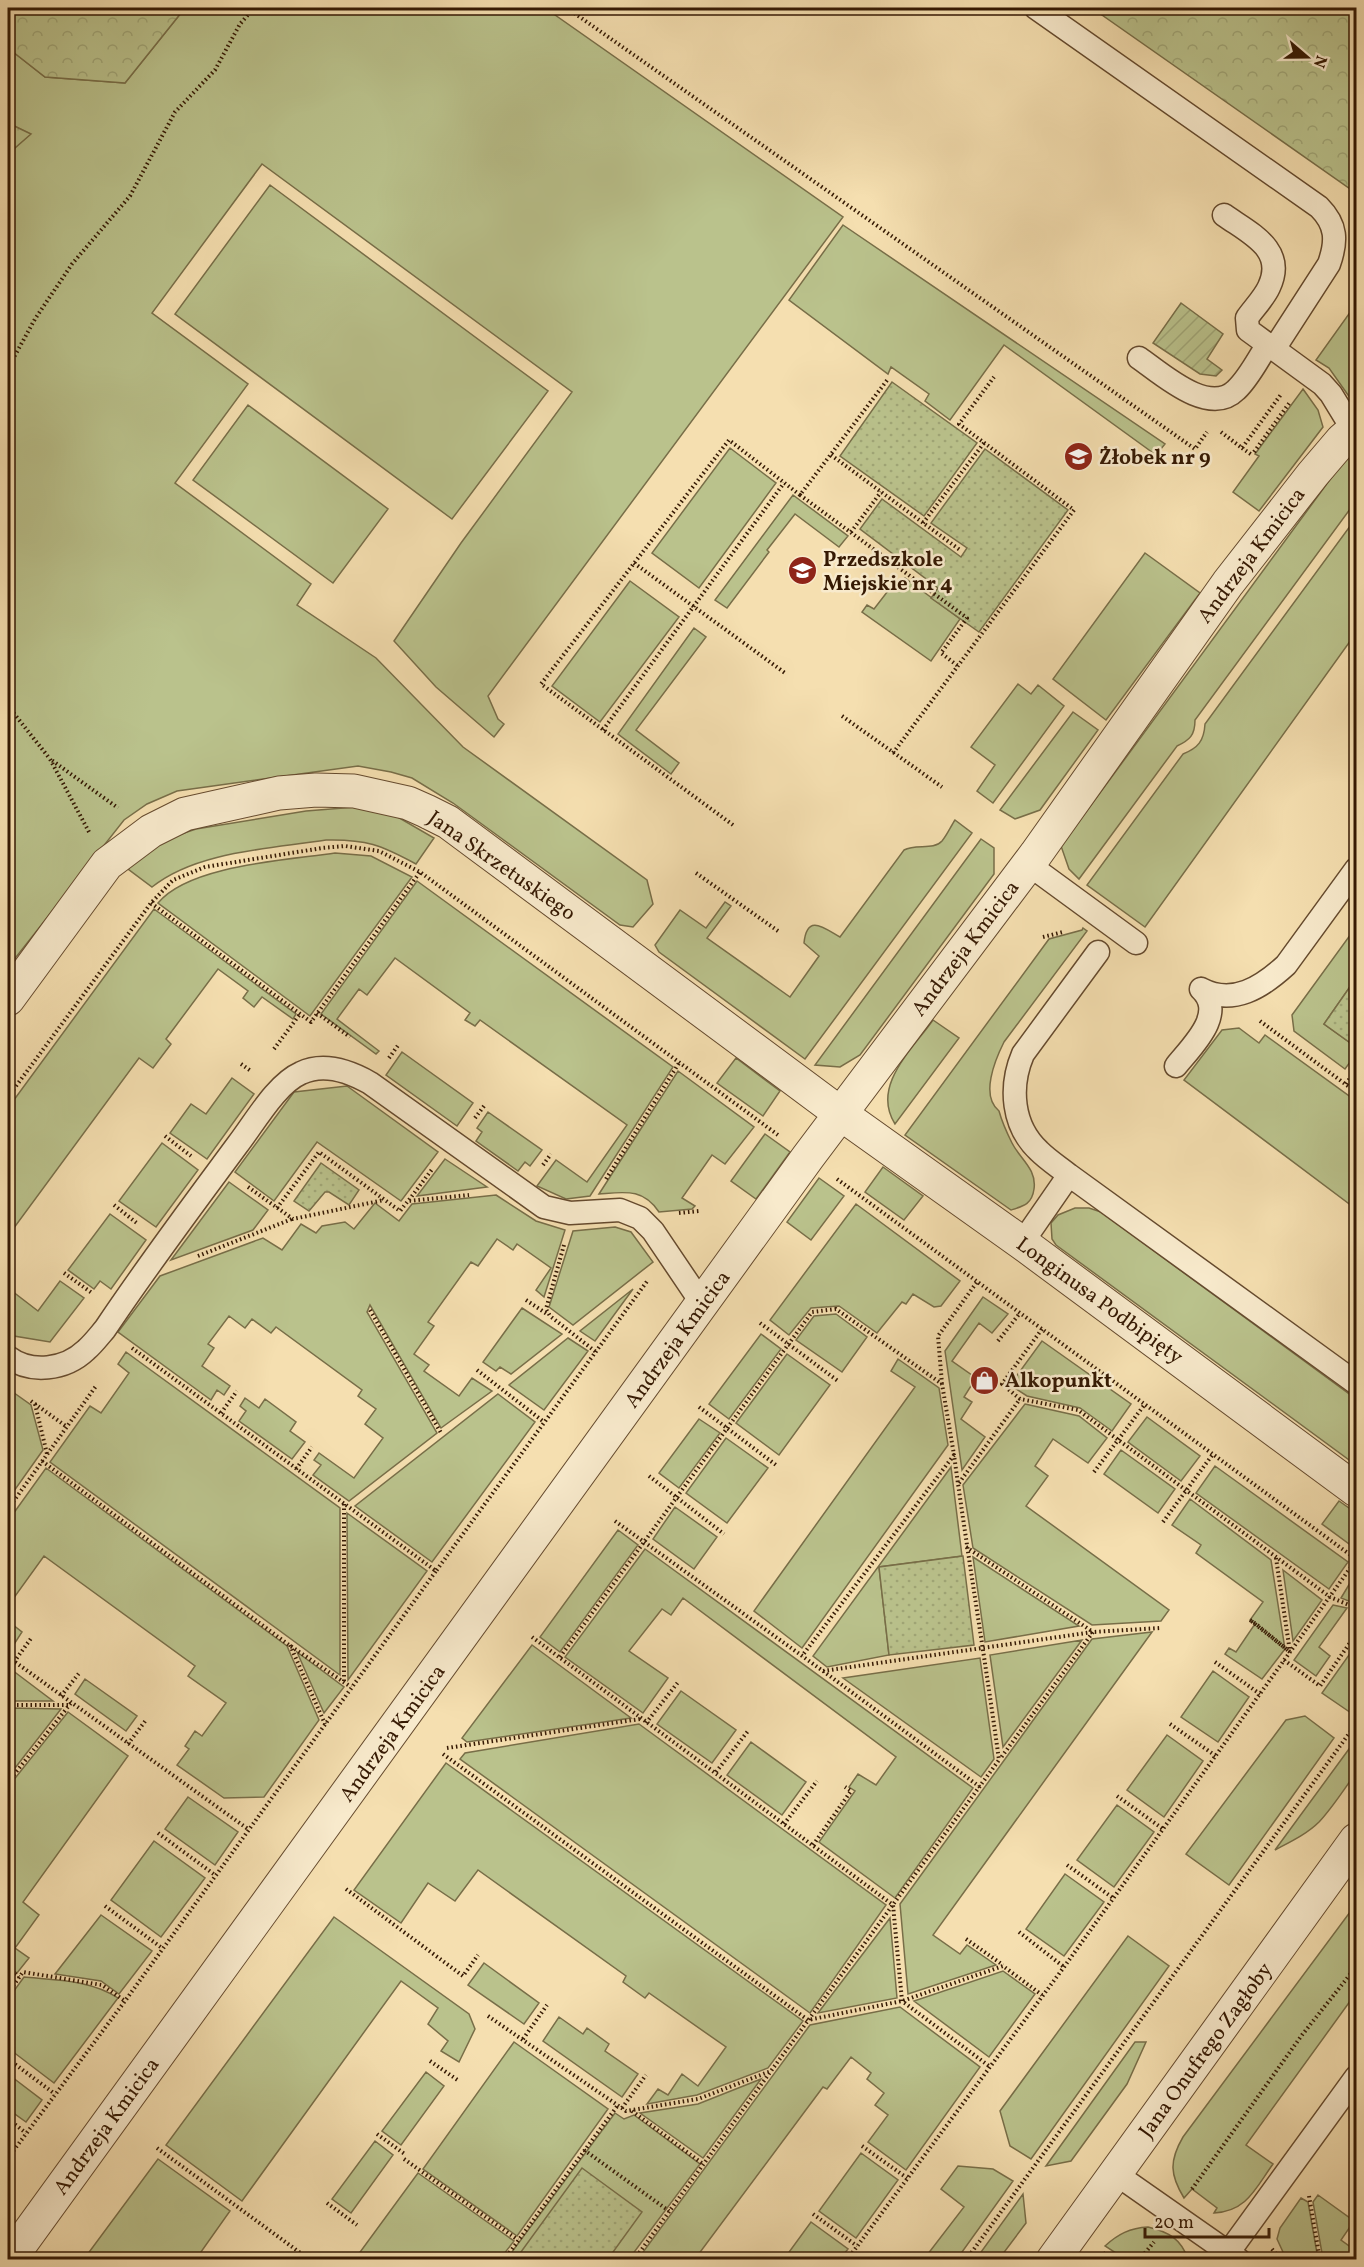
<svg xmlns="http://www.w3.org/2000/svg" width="1364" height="2267" viewBox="0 0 1364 2267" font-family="Vollkorn,serif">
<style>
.grass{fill:#bac28c;stroke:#786e48;stroke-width:1.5}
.forest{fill:url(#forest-crowns);stroke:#786e48;stroke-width:1.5}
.park{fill:url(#park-dots);stroke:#786e48;stroke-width:1.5}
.garden{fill:url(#garden-furrows);stroke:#786e48;stroke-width:1.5}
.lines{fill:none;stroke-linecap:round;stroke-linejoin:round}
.service-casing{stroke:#654a2e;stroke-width:25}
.minor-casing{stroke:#654a2e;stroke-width:35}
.path{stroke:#351903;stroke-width:4;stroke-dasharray:1.5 3;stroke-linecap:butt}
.service{stroke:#f8eacc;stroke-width:22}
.minor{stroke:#f8eacc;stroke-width:33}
.labels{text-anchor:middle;stroke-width:5;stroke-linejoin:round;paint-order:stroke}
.poi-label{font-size:21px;font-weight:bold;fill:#351903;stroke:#f8eacc;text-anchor:start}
.street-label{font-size:21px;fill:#351903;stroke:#f8eacc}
</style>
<defs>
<pattern id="forest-crowns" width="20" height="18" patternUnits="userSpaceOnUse" patternTransform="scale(1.5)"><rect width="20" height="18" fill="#bac28c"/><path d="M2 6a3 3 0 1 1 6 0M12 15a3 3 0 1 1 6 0" fill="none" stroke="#a0a677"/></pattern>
<pattern id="park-dots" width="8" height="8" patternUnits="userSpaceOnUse" patternTransform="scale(1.5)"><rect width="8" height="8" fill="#bac28c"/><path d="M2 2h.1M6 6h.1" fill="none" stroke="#a0a677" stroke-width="1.8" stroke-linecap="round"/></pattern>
<pattern id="garden-furrows" width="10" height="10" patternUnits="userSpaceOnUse" patternTransform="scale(1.5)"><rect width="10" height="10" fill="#bac28c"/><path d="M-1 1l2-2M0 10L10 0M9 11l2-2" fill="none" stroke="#a0a677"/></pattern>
</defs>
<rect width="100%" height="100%" fill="#f5dfb0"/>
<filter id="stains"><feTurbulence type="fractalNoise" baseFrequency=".00333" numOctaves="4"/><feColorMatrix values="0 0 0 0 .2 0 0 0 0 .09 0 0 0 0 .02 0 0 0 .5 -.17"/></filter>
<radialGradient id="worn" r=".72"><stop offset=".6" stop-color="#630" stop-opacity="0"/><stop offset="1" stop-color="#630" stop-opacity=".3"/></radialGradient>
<!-- grass -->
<path class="grass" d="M185 8H545L843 217 488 696 498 719 504 724 494 737 436 687 394 641 461 543 572 392 262 164 152 313 248 384 175 483 311 584 297 605 376 658 463 747 647 880 653 904 633 927 620 925 453 803 412 778 391 772 358 766 177 791 147 804 124 820 13 961 8 964V154L30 134 8 123V48L45 77 125 83Z
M270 185 548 391 452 519 175 314Z
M843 225 1165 444 1156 455 1004 345 950 420 925 401 929 394 891 367 888 374 789 300Z
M1356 304V403L1353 402 1329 368 1316 360Z
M1303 389 1318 410 1323 427 1259 511 1233 492 1259 456 1255 454Z
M248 405 388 509 333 583 193 480Z
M730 448 776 483 699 588 652 553Z
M1356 448V501L1195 720C1195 735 1190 740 1177 746L1079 879 1069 869 1061 846 1337 470Z
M793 495 848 536 839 547 795 514 767 550 769 552 727 608 715 600Z
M1356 518V633L1145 927 1087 885 1183 754C1198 748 1204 741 1205 724Z
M1145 553 1200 593 1106 720 1053 679Z
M905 578 960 619 931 661 862 612 867 605 874 609 891 587 896 590Z
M630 581 679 617 600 722 552 686Z
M694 628 706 637 636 730 679 763 671 774 618 734Z
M1018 684 1031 694 1038 685 1064 706 993 803 977 791 995 765 971 747Z
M1073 712 1098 730 1040 810 1015 819 1000 810Z
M356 807 396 816 434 838 416 864C381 845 366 839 326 840 270 849 197 851 152 887L128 869C143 848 171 837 196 829L306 811Z
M955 820 972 833 805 1059 659 952 655 945 680 910 706 928 725 902 731 906 707 938 790 997 819 956 804 943C807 913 824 928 840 937L904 850C916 843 933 851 942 841 947 835 951 826 955 820Z
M981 839 994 848V874L860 1055 840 1067 815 1065Z
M335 853 371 856 412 877 310 1016 158 903C189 865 288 860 335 853Z
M417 881 673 1067 590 1196 566 1199 537 1186 556 1160 587 1182 627 1125 480 1020 475 1026 465 1020 470 1013 395 958 367 995 359 989 337 1019 379 1051 376 1054 321 1014Z
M154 909 296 1014 293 1019 262 997 254 1007 243 998 248 991 218 969 166 1039 171 1044 153 1068 139 1058 8 1236V1108Z
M1356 927V982L1354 981 1324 1024 1356 1047V1054L1345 1069 1294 1031 1292 1015Z
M1083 928 1087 931 1004 1042C995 1060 980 1096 999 1111 1002 1122 1007 1133 1012 1143 1020 1159 1037 1169 1034 1189 1032 1204 1024 1206 1011 1210L905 1135 1049 939 1082 930Z
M933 1020 959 1038 895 1124C871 1086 912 1050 933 1020Z
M1239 1028 1259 1043 1265 1035 1356 1101V1209L1184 1080 1222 1030Z
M402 1052 473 1103 457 1126 386 1075Z
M736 1058 780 1091 763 1116 717 1083Z
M678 1071 754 1127 725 1164 712 1155 682 1198 695 1206 692 1209 659 1212C643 1188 625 1192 599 1194Z
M232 1078 254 1094 207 1159 170 1133 191 1104 206 1114Z
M347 1086 438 1152 401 1201 317 1142 274 1201 235 1172 294 1092Z
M488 1112 542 1150 530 1166 525 1162 518 1171 476 1141 482 1132 477 1128Z
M765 1134 790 1152 756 1199 731 1181Z
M162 1143 198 1170 156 1227 119 1201Z
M445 1159 487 1187 417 1196Z
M883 1167 923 1196 904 1220 865 1192Z
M819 1178 844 1196 811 1240 787 1222Z
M229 1182 268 1210 253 1230 171 1260Z
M496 1195 536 1221 565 1230 544 1297 536 1290 551 1268 517 1244 513 1250 497 1239 478 1266 471 1262 428 1322 434 1326 414 1354 429 1365 424 1371 459 1396 472 1378 492 1391 441 1428 370 1305 367 1312 437 1433 349 1501 313 1475 321 1465 314 1460 319 1453 354 1478 383 1438 365 1424 376 1409 358 1396 362 1390 276 1327 271 1333 252 1319 245 1328 229 1316 208 1344 214 1348 202 1366 230 1386 224 1395 217 1390 211 1400 118 1332 160 1276 263 1238 282 1250 301 1224 316 1233 322 1226 345 1222 354 1229 375 1203 399 1221 412 1204Z
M856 1204 960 1281 941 1306 934 1307 913 1294 906 1304 902 1302 877 1333 839 1306 811 1308 789 1335 770 1320Z
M1075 1208H1089L1101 1212 1356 1399V1465L1056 1245 1052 1239 1051 1223 1058 1215Z
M110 1214 146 1240 111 1289 100 1281 94 1289 68 1270Z
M615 1227 631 1232 653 1262 573 1325 549 1307 573 1231Z
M60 1281 84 1298 50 1342 8 1335V1288L38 1311Z
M633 1289 595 1341 580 1331Z
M983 1297 1008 1314 992 1333 979 1323 952 1361 976 1378 964 1397 972 1402 961 1419 985 1437 962 1470 945 1351Z
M522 1308 562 1334 511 1374 500 1367 496 1371 483 1362Z
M836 1314 867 1337 842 1372 796 1340 814 1316Z
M761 1334 781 1349 729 1419 709 1404Z
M568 1338 588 1351 544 1410 509 1385Z
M1042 1341 1131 1404 1112 1431 1080 1408 1027 1396 1010 1385Z
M126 1352 340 1508V1675L50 1462 90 1406 101 1413 129 1373 118 1364Z
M787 1354 830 1385 779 1455 736 1423Z
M898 1359 939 1388 948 1445 802 1648 754 1611 915 1387 891 1371Z
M10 1390 31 1405 43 1450 14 1491C12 1473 2 1402 10 1390Z
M498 1394 535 1422 432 1562 355 1506Z
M245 1398 259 1408 265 1399 296 1422 290 1431 305 1442 292 1459 239 1421 246 1411 240 1406Z
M1025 1404 1079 1416 1107 1438 1088 1463 1053 1439 1035 1466 1048 1476 1026 1506 1169 1610 1161 1621 1092 1625 973 1548 963 1485Z
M1147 1417 1200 1456 1181 1481 1128 1442Z
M699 1419 720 1433 679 1488 659 1473Z
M726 1438 768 1468 727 1523 686 1493Z
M1121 1450 1175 1489 1158 1513 1104 1474Z
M1215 1466 1348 1562 1329 1589 1196 1493Z
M951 1467 962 1556 879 1567 889 1655 827 1667 813 1656Z
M46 1468 287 1646 319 1720 264 1797 224 1798 177 1765 189 1749 185 1746 195 1731 202 1736 226 1703 188 1676 195 1666 44 1556 8 1606V1521Z
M1190 1499 1271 1560 1285 1649 1262 1679 1225 1654 1229 1648 1236 1652 1255 1624 1250 1620 1263 1602 1196 1553 1201 1545 1172 1525Z
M1339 1501 1356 1513V1549L1322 1524Z
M675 1507 717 1537 694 1569 653 1539Z
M347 1513 427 1571 348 1680Z
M618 1530 638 1545 560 1652 540 1637Z
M645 1549 973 1788 895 1898 819 1842 855 1791 849 1787 858 1774 876 1785 896 1757 683 1598 671 1615 662 1609 629 1651 668 1678 643 1713 565 1657Z
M973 1557 1079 1626 985 1642Z
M1283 1570 1322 1600 1293 1641Z
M1356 1573V1604L1341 1598Z
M1333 1605 1347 1608 1319 1647 1330 1656 1316 1676 1294 1660Z
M8 1621 22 1632 13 1646 8 1642Z
M1152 1632 933 1935 960 1954 967 1945 996 1965 908 1994 900 1904 1092 1639Z
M1082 1640 1003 1747 990 1655Z
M532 1645 631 1718 467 1742 462 1738Z
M1356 1645V1711L1354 1715 1322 1693Z
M297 1652 344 1687 324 1713Z
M980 1658 994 1759 981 1777 843 1678Z
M8 1667 53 1701H8Z
M1213 1671 1249 1697 1218 1742 1181 1717Z
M85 1679 137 1716 126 1731 75 1694Z
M681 1691 736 1730 712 1763 657 1724Z
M8 1708 61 1709 8 1777Z
M68 1712 128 1756 23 1902 39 1915 15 1948 29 1958 17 1973 8 1966V1787Z
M1305 1716 1334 1738 1229 1885 1186 1854 1286 1720Z
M639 1724 886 1905 810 2013 460 1759 465 1753Z
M1167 1735 1203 1761 1164 1817 1127 1790Z
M751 1742 806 1782 782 1815 727 1775Z
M1349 1749 1351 1751 1356 1773C1344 1789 1333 1807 1319 1822 1307 1834 1290 1842 1275 1850Z
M446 1763 803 2021 768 2068 697 2095 647 2104 658 2089 668 2095 682 2074 698 2086 726 2047 649 1993 645 1998 623 1982 626 1976 478 1870 455 1901 428 1883 401 1923 354 1890Z
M188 1797 238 1832 215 1865 165 1829Z
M1117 1805 1154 1832 1114 1887 1077 1860Z
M154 1841 205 1878 161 1937 111 1900Z
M1065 1874 1104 1902 1064 1956 1026 1929Z
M1356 1904V1993L1246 2145 1273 2164C1255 2189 1247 2211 1214 2213L1217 2208 1192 2189 1184 2198C1170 2175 1169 2161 1183 2137Z
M101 1915 152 1951 119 1994 101 1981 55 1974Z
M334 1917 469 2014 475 2029 459 2062 441 2051 448 2041 428 2024 438 2008 401 1981 242 2201 166 2145Z
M890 1918 897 1998 818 2013Z
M1128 1936 1169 1966 1031 2159 1010 2146 1000 2111Z
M484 1963 539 2003 524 2024 468 1985Z
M1003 1971 1035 1994 989 2057 914 2001Z
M24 1977C56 1980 91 1980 118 1998L54 2083 8 2048V1999Z
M900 2007 980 2067 906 2170 868 2142 888 2115 875 2105 884 2093 867 2079 871 2073 851 2057 827 2089 823 2087 695 2259H638L810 2025Z
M559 2017 583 2034 587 2028 609 2044 605 2051 638 2074 622 2097 543 2041Z
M514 2042 608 2109 517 2236 423 2169Z
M1135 2042H1146L1127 2084 1071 2161 1046 2166Z
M426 2072 444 2086 401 2145 382 2131Z
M8 2074 42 2100 26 2122 8 2109Z
M761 2079 703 2158 640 2113 698 2104Z
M615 2113 624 2119 634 2115 700 2164 629 2259 506 2260Z
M375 2141 393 2155 351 2213 332 2199Z
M861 2153 898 2180 856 2238 819 2211Z
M158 2159 230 2211 196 2259H84Z
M958 2166 993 2169 1013 2181 957 2259H924L964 2207 941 2189Z
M418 2173 514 2241 500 2259H355Z
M1023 2194 1026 2223 999 2259H976Z
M1318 2195 1354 2221 1341 2240 1356 2251V2259H1323L1313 2202Z
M1301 2198 1308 2202 1318 2259H1290L1283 2252 1277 2239 1280 2228Z
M811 2222 848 2249 840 2259H784Z
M1148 2227C1169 2232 1181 2239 1188 2259H1125L1105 2246C1118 2234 1130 2228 1148 2227Z"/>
<!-- forest -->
<path class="forest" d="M8 8H185L125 83 45 77 8 48Z
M1092 8H1343L1356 16V193Z
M8 123 31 134 8 154Z"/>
<!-- park -->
<path class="park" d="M892 382 977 443 924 516 840 456Z
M985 449 1068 510 979 632 931 598 938 588 860 529 882 499 961 557 967 548 931 523Z
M1354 981 1356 982V1047L1324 1024Z
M321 1163 359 1190 349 1205 329 1192H325L309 1211 294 1201Z
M963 1556 974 1645 889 1655 879 1567Z
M582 2168 642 2212 608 2259H523L518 2256Z"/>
<!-- garden -->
<path class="garden" d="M1181 303 1223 334 1207 359 1222 370 1216 376 1200 374 1153 343Z"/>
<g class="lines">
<defs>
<path id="service" d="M1036 8 1319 207C1337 225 1337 241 1329 264L1274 349 1322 384 1331 394 1353 430
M1224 215C1249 233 1287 249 1269 287 1264 298 1254 308 1247 318L1248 330 1274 349
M1139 358C1162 374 1209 417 1236 390 1249 378 1258 359 1268 344
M1028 864 1136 943
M1098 952 1023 1054C1009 1087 1012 1126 1039 1151 1048 1160 1059 1167 1069 1175L1356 1383
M1201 989C1233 1006 1262 987 1286 965L1356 869
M1176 1066C1192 1046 1227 1014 1201 989
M1022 1243 1069 1175
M8 1357C31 1374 65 1370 86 1350 93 1344 99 1336 105 1329 147 1266 193 1205 238 1144 255 1122 276 1084 301 1073 324 1062 349 1071 370 1083L544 1207 570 1213 620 1210 640 1218 653 1231 703 1305
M1116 2174 1239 2260
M1223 2260 1356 2077"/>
<path id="minor" d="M8 999 107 864 151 831 185 814 279 793 316 790 354 791 408 803 426 811 448 822 483 848 841 1114 1022 1243 1356 1490
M9 2260 808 1157 1036 854 1228 583 1313 474 1342 440 1356 428
M1053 2260 1356 1840"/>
</defs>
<!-- service casing -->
<use href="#service" class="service-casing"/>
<!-- minor casing -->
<use href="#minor" class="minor-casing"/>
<!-- path -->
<path class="path" d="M567 8 1195 449 1207 432
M8 368 35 319 72 264 130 196 175 112 215 70 240 24 254 8
M1221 432 1242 448 1282 393
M1242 448 1252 455
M1254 452 1290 402
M831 455 960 550
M800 495 967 618 941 653 958 666
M923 523 984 443
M851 532 881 492
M634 563 785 673
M8 706 50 759
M842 716 942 787
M603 730 784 483
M893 753 1074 510 959 424 994 377
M733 825 541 684 729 440 800 495 888 379
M89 832 50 759 118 808
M696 873 778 931
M151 903 311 1022 420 872
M1043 937 1063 932
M317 1013 350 1037
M1260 1021 1356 1092
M274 1049 300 1014
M389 1058 399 1044
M241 1064 251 1071
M1346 1084 1356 1069
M8 1097 151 903 173 880 205 867 322 848 345 846 379 851 420 872 778 1135
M475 1118 484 1106
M165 1136 191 1156
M543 1165 551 1154
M606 1179 679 1063
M837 1179 1356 1559
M248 1187 293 1219 384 1200
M409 1200 433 1168
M114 1205 138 1224
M277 1208 319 1152 400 1211 408 1201 469 1195
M679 1213 699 1211
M564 1245 546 1309 550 1316 596 1352
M198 1256 292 1219
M64 1273 92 1293
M526 1300 547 1314
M370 1310 441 1433
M760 1323 838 1381
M1042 1329 1002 1384 1020 1399 1078 1410 1330 1597 1356 1608
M998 1341 1020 1313
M132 1348 436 1571 648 1280
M477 1370 544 1422
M942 1384 938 1336 977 1282
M31 1401 67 1427
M35 1404 47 1454
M699 1407 776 1465
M221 1413 237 1391
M8 1459 11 1503
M42 1461 289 1645 351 1687
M296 1469 312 1447
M1094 1472 1145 1404
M649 1476 724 1534
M959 1483 1020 1399
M344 1504V1683
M8 1509 96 1386
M615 1521 823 1671 1093 1632 1160 1628
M1163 1522 1213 1454
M966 1547 1093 1632 1000 1759
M1276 1558 1290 1652
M1250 1620 1256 1624 1290 1652Z
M532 1637 893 1905 902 2001 989 2066
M290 1645 325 1724
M8 1657 248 1829
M560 1657 812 1312 836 1309 942 1384 954 1455
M1284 1660 1320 1686 1356 1634
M14 1662 32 1637
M1215 1662 1260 1694
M823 1671 980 1787
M61 1696 80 1672
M8 1705H68
M646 1723 679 1681
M1170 1724 1216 1756
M128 1744 146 1720
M447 1748 640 1719
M443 1754 808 2020 902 2001 1003 1966 1042 1995
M716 1772 748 1731
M8 1782 71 1703
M1117 1796 1163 1829
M784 1824 817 1781
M158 1833 215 1875
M813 1845 851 1791 845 1787
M1067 1865 1113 1898
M346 1889 463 1976 478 1955
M105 1906 162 1948
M1019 1932 1064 1967
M966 1939 1003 1965
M8 1968 19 1977
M8 1993 23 1972 102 1985 125 2001
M488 2016 626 2111 698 2099 771 2071 999 1760C985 1658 968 1557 954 1455L802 1656
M523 2039 547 2005
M8 2059 55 2094
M430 2061 459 2081
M622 2108 646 2075
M632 2111 703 2164
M8 2119 26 2133
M377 2134 406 2155
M862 2146 907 2178
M157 2148 310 2260
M584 2150 669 2211
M8 2158 125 2001 436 1571
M404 2159 518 2240
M1192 2189 1302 2035 1356 1967
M1309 2196 1320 2260
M327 2203 357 2225
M813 2214 857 2246
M1272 2249 1281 2260
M1103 2253 1113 2260
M504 2260 618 2105
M634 2260 771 2071
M847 2260 1064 1967 1356 1560
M966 2260 1356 1724
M1139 2260 1154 2242"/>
<!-- service -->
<use href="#service" class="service"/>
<!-- minor -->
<use href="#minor" class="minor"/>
</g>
<!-- icons -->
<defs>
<symbol id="school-disc" viewBox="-11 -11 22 22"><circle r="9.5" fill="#8f2418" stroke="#f8eacc"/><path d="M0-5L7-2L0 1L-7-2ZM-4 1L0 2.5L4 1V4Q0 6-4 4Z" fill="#fff"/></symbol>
<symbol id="shop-disc" viewBox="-11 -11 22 22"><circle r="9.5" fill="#8f2418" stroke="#f8eacc"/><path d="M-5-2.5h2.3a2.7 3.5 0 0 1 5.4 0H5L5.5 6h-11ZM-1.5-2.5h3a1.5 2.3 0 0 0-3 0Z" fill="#fff"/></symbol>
</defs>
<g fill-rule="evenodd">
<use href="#school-disc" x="1062" y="440" width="33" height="33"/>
<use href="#school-disc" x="786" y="554" width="33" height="33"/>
<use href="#shop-disc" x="968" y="1364" width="33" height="33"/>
</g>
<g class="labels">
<!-- poi labels -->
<g class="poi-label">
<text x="1099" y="464">Żłobek nr 9</text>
<text x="823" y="566">Przedszkole<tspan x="823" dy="24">Miejskie nr 4</tspan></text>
<text x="1005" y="1387">Alkopunkt</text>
</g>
<!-- street labels -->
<g class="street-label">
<text transform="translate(1251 555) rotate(-53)" y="7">Andrzeja Kmicica</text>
<text transform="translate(502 865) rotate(35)" y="7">Jana Skrzetuskiego</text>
<text transform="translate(965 948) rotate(-53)" y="7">Andrzeja Kmicica</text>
<text transform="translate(1100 1300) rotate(36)" y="7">Longinusa Podbipięty</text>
<text transform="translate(677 1339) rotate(-54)" y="7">Andrzeja Kmicica</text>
<text transform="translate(392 1733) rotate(-54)" y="7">Andrzeja Kmicica</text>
<text transform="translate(1205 2050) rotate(-54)" y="7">Jana Onufrego Zagłoby</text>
<text transform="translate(106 2126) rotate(-54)" y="7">Andrzeja Kmicica</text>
</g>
</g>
<!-- margin -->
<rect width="1364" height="2267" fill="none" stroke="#f5dfb0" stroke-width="30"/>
<rect x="9" y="9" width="1346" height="2249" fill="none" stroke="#351903" stroke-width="3"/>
<rect x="15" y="15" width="1334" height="2237" fill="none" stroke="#351903" stroke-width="1.5"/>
<!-- north arrow -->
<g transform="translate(1307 57) rotate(110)" stroke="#f8eacc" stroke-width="4.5" paint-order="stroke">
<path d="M0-4.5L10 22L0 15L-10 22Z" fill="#351903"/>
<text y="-9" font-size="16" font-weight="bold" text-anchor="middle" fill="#351903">N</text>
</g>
<!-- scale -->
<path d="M1145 2228v9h124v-9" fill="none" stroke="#351903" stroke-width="3"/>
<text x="1154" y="2228" font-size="18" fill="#351903" stroke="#f8eacc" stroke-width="4.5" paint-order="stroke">20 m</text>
<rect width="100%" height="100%" filter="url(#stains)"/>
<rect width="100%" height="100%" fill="url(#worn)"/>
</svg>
